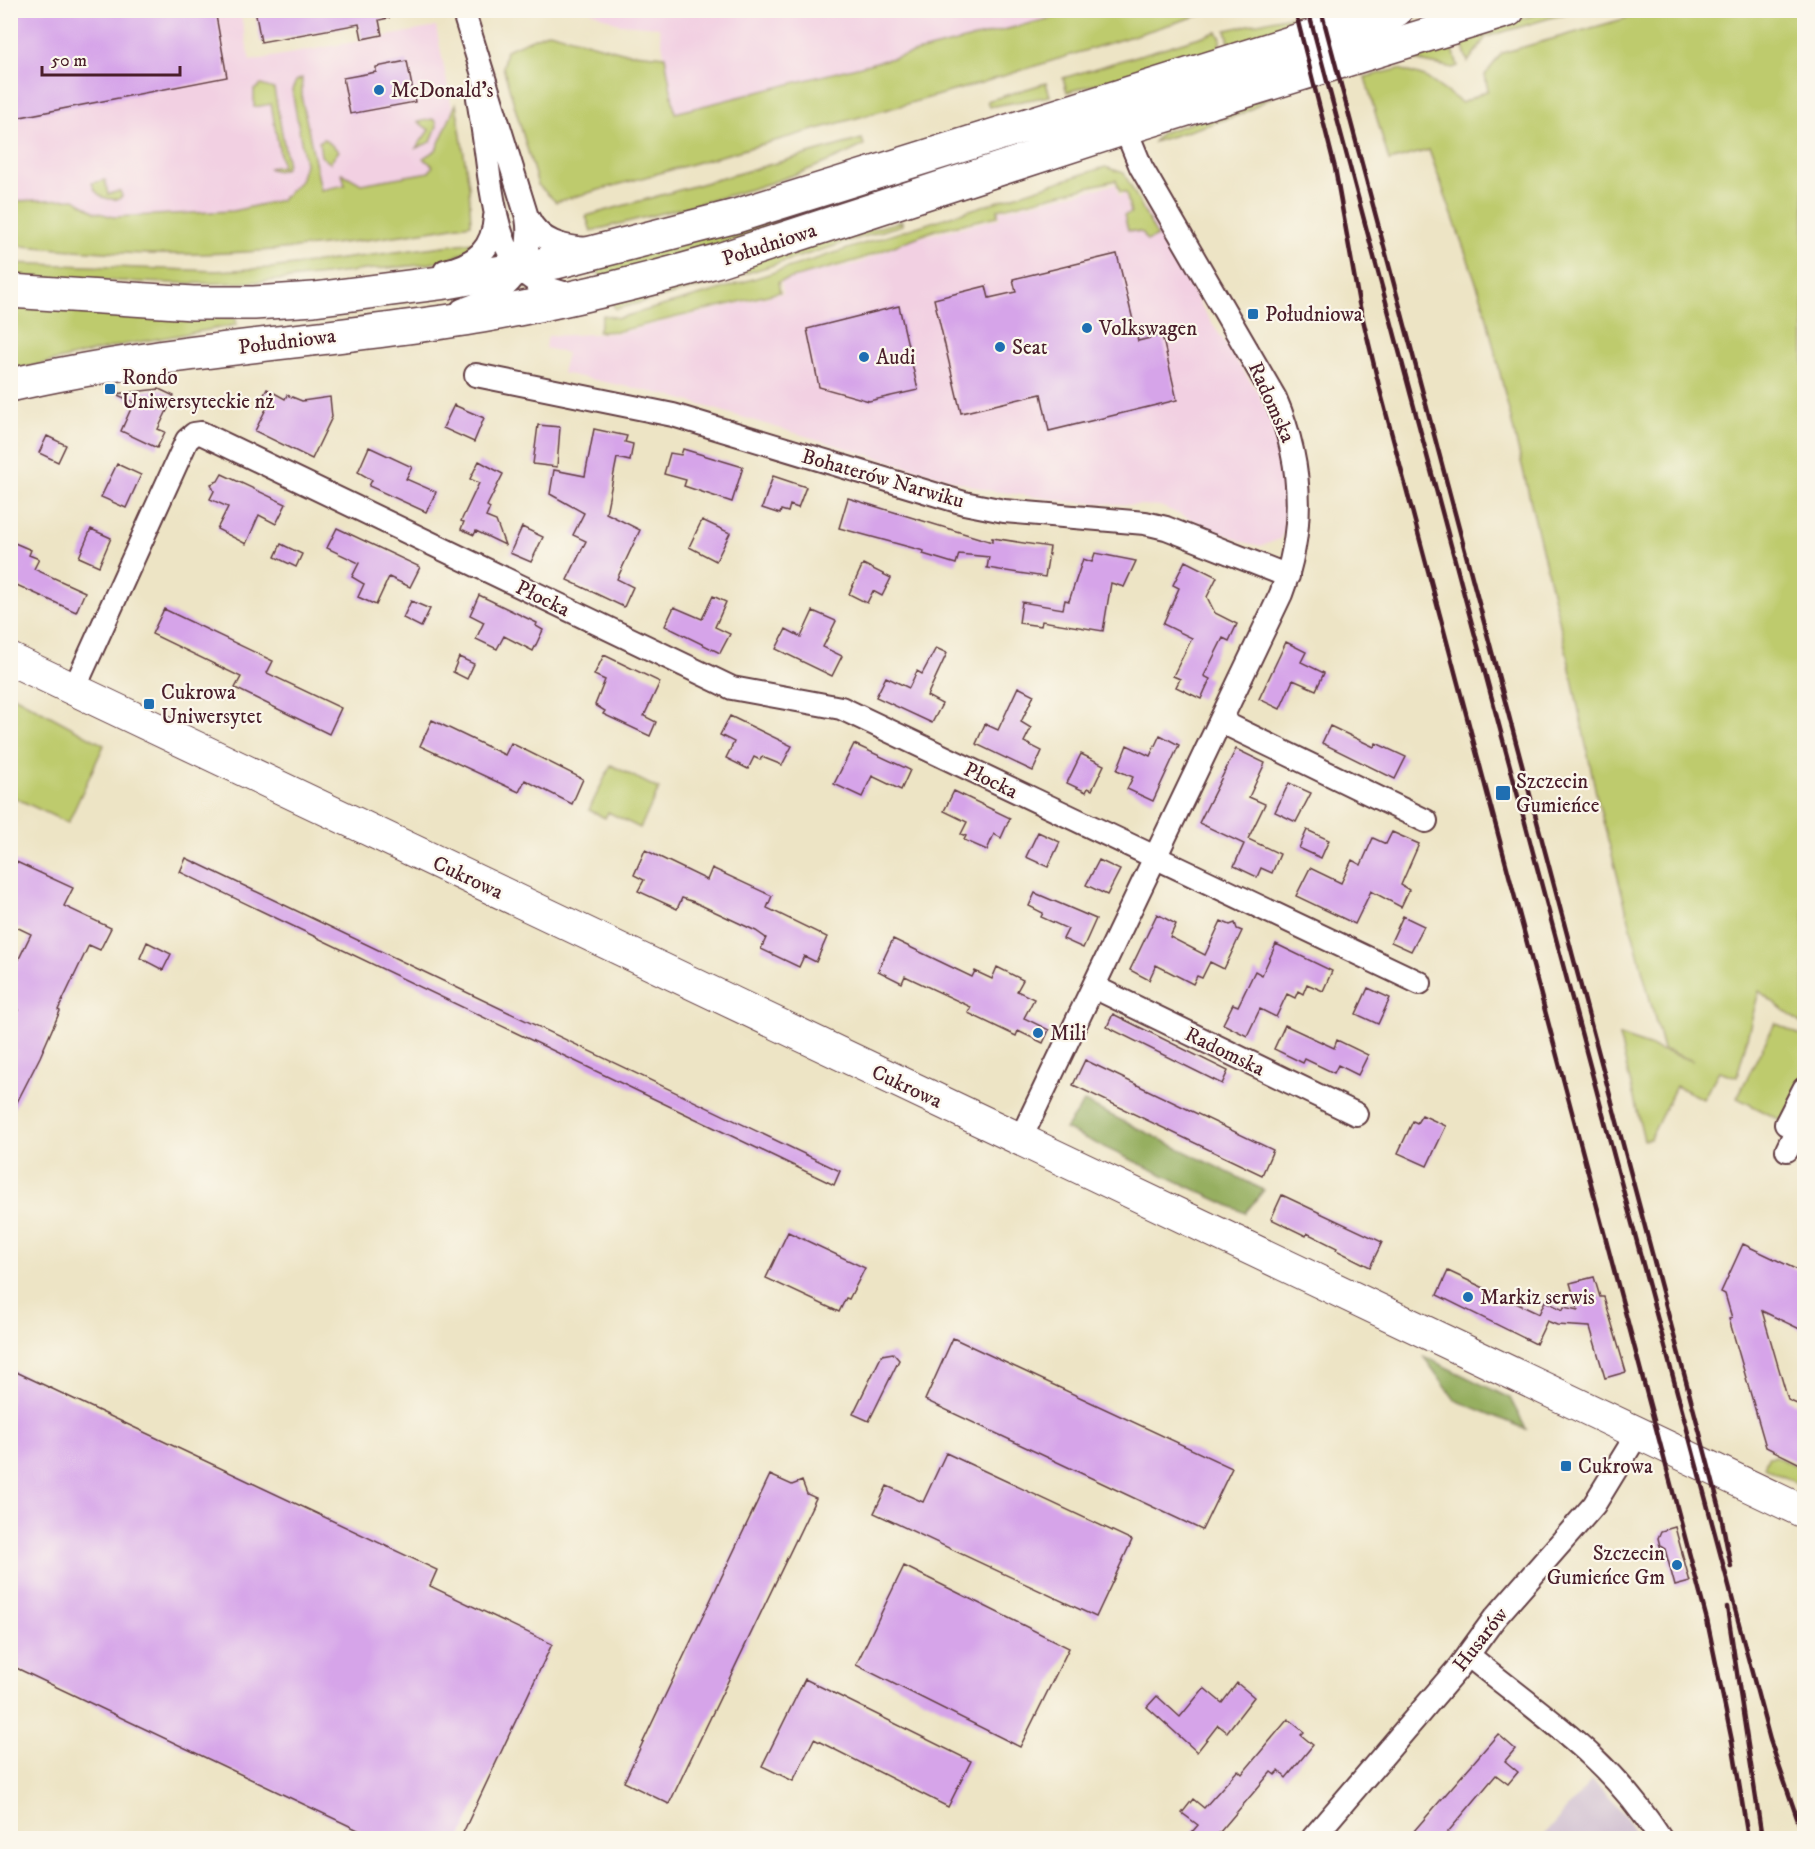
<svg xmlns="http://www.w3.org/2000/svg" width="1815" height="1849" viewBox="0 0 1815 1849" font-family="'IM FELL DW Pica',serif">
<style>
.built{fill:#f2d0e2}
.industrial{fill:#cfbed0}
.green{fill:#becb6d;stroke:#84754c;stroke-width:1.5}
.forest{fill:#96af60;stroke:#706746;stroke-width:1.5}
.building{fill:#d6a4e9}
.lines{fill:none;stroke-linecap:round;stroke-linejoin:round}
.street-casing{stroke:#623d42;stroke-width:26}
.secondary-casing{stroke:#623d42;stroke-width:34}
.primary-casing{stroke:#623d42;stroke-width:36}
.street{stroke:#fff;stroke-width:22}
.secondary{stroke:#fff;stroke-width:32}
.primary{stroke:#fff;stroke-width:33}
.rail{stroke:#4a1f2b;stroke-width:4.5}
.poi-dot{fill:#1f6fb2;stroke:#fbf7ec;stroke-width:2}
.labels{text-anchor:middle;stroke-width:4.5;stroke-linejoin:round;paint-order:stroke}
.poi-label{font-size:21px;fill:#4a1f2b;stroke:#fbf7ec;text-anchor:start}
.street-label{font-size:21px;fill:#4a1f2b;stroke:#fbf7ec}
</style>
<rect width="100%" height="100%" fill="#fbf7ec"/>
<filter id="ink" filterUnits="userSpaceOnUse"><feTurbulence type="fractalNoise" baseFrequency=".0167" numOctaves="2"/><feDisplacementMap in="SourceGraphic" scale="12" xChannelSelector="R" yChannelSelector="G"/><feConvolveMatrix kernelMatrix="1 2 1 2 8 2 1 2 1" color-interpolation-filters="sRGB"/></filter>
<filter id="wash" filterUnits="userSpaceOnUse"><feTurbulence type="fractalNoise" baseFrequency=".008" numOctaves="4" result="noise"/><feDisplacementMap in="SourceGraphic" scale="24" xChannelSelector="R" yChannelSelector="G"/><feGaussianBlur stdDeviation="1.35" result="paint"/><feColorMatrix in="noise" values="0 0 0 0 0 0 0 0 0 0 0 0 0 0 0 0 0 1.4 0 .05"/><feComposite in="paint" operator="in"/></filter>
<g filter="url(#wash)">
<rect width="100%" height="100%" fill="#ede4c5"/>
<!-- built -->
<path class="built" d="M11 11H240L250 61 436 27 457 133 456 168 270 208 84 220H11Z
M589 11H1079L675 113 659 27 620 24Z
M1116 184 1119 196 1125 194 1129 211 1145 207 1204 311 1258 393 1271 422 1283 467 1285 517 1284 531 1280 539 1261 546 1243 542 1160 506 1071 502 986 490 671 396 562 373 567 353 545 348 548 336 619 333 783 293 781 281 859 263 912 239 1000 218 999 211Z"/>
<!-- industrial -->
<path class="industrial" d="M1592 1780 1623 1813 1638 1838H1541Z"/>
<!-- green -->
<path class="green" d="M1079 11H1213L971 86 556 202 538 185 503 67 506 50 549 32 622 52 665 56 675 113Z
M1313 11H1353L1234 46 1229 42 1226 30Z
M1547 11H1574L1486 37 1468 62 1461 42 1466 36Z
M1652 11H1804V1026L1759 991 1737 1077 1719 1071 1703 1099 1676 1086 1650 1139 1644 1140 1619 1036 1693 1061 1663 1049 1597 798 1567 654 1483 302 1429 150 1389 161 1365 77 1399 69 1425 77 1462 103 1488 90 1485 75 1502 53Z
M1217 32 1221 38 1218 50 1067 92 1063 78Z
M1443 41 1452 46 1458 66 1453 68 1399 57Z
M302 78V100L321 190 345 185 342 173 361 184 429 172 433 166 423 158 436 150 456 104 469 186 471 224C390 238 307 249 226 253 154 257 82 251 11 245V201L75 199 95 212 114 217 233 211 281 200 300 181 305 164 292 90 296 81Z
M1046 83 1050 96 989 107 987 101Z
M261 85 274 89 287 160 286 168 277 171 268 168 282 166 271 104 254 107V90Z
M1277 94 1242 114 1154 142 1161 133Z
M432 119 436 121 437 126 431 142 416 148 429 130 418 122Z
M1058 135 754 235 600 277 597 265 967 153Z
M324 139 339 151 330 163 321 156 319 142Z
M862 139 864 145C780 188 682 207 591 231L586 216Z
M1105 167 1124 173 1157 236 1147 241 1143 233 1128 230 1124 215 1131 213 1126 192H1120L1116 180 998 209V216L935 230 858 260 778 282 780 292 619 331 598 332 603 315 619 318 712 292Z
M105 180 108 194 120 191 122 196 119 199C106 200 96 197 92 183Z
M902 221V225L712 284 616 309 609 300Z
M475 242C458 267 403 266 374 269 329 274 283 281 238 283 162 285 86 279 11 276V263L215 271 271 268Z
M10 304 236 318V325L122 345 11 371Z
M10 694 104 745 68 823 11 796Z
M611 765 659 789 640 828 608 812 605 818 589 810Z
M1775 1023 1804 1037V1080L1784 1122 1737 1098Z
M1775 1456 1804 1471V1487L1764 1467 1768 1457Z"/>
<!-- forest -->
<path class="forest" d="M1084 1102 1264 1190 1245 1213 1065 1129Z
M1423 1356 1510 1398 1526 1429 1455 1400Z"/>
<g id="blocks">
<!-- building -->
<path class="building" d="M10 10H215L227 77 10 119Z
M255 10H389V18L379 20 382 35 362 39 359 24 261 42Z
M407 61 415 102 350 114 343 78 376 72V67Z
M1117 254 1138 341 1162 335 1177 400 1049 431 1041 394 961 413 934 299 986 286 989 298 1016 292 1013 279Z
M899 306 918 390 869 401 819 387 807 329Z
M159 389 174 396 158 429 165 432 157 448 121 431 134 402 115 394Z
M267 389 285 399 287 395 302 401 330 397 332 417 312 459 255 431 268 405 260 402Z
M454 405 484 418 474 442 443 428Z
M538 425 560 427 557 467 533 464Z
M594 429 627 436 625 442 633 444 630 461 617 458 606 513 640 530 617 579 633 587 624 607 567 580 586 541 573 535 584 513 550 494 554 470 585 476Z
M47 436 66 445 58 462 39 453Z
M369 447 412 467 406 479 436 492 426 512 369 486 372 480 358 472Z
M683 449 743 467 732 502 684 486 686 480 664 474 670 453 681 455Z
M479 461 503 474 487 506 490 508 486 517 496 521 505 545 476 531 474 535 461 529 464 522 461 521 479 483 470 479Z
M117 464 141 475 126 508 101 497Z
M222 474 286 504 276 524 259 515 246 544 217 529 228 507 210 499 214 491 211 484 218 481Z
M773 476 806 487 798 508 790 505 788 512 781 510 780 514 762 508Z
M848 498 992 542V538L1050 547 1045 577 987 568 989 557 959 554 956 564 923 554 924 551 839 528Z
M702 520 730 533 716 561 689 547Z
M522 527 543 537 531 562 510 553Z
M337 528 420 567 410 587 389 577 376 605 358 597 364 584 352 577 359 563 327 548Z
M91 529 111 538 99 566 79 557Z
M10 541 31 550 29 555 39 559 34 569 85 592 76 612 10 582Z
M281 544 302 554 296 567 275 557Z
M1095 553 1136 561 1124 587 1111 583 1103 631 1042 621 1041 626 1019 623 1022 602 1063 609 1065 600 1069 601 1083 559 1092 562Z
M1185 561 1217 577 1207 597 1215 613 1237 624 1229 641 1223 638 1204 676 1210 679 1201 699 1176 687 1180 679 1173 676 1192 638 1163 624 1179 588 1173 585Z
M863 564 891 578 882 596 873 591 867 603 849 594Z
M479 595 537 623 536 626 543 630 533 651 504 636 497 649 476 639 484 622 470 615Z
M713 596 726 602 715 627 730 634 720 653 665 626 674 607 702 619Z
M411 601 430 609 421 627 403 618Z
M164 609 273 661 267 673 341 708 329 734 235 688 241 677 152 634Z
M813 611 836 621 823 647 842 656 832 676 776 649 786 629 801 637Z
M1286 642 1306 652 1301 662 1324 673 1316 690 1293 680 1280 709 1259 699Z
M936 648 947 653 927 696 942 704 932 723 876 697 886 677 909 688 917 671 922 674Z
M604 655 660 682 644 716 656 722 650 736 603 714 605 711 595 705 605 680 594 675Z
M459 657 474 664 467 679 453 672Z
M1018 687 1034 695 1021 722 1031 728 1024 742 1042 751 1033 771 976 744 985 724 998 730Z
M730 716 792 746 782 765 762 757 760 760 754 757 748 769 726 758 734 742 720 735Z
M432 720 505 755 511 743 583 779 572 804 525 780 519 792 420 746Z
M1330 726 1374 747 1376 743 1406 757 1395 779 1322 743Z
M1160 735 1179 745 1153 801 1127 789 1133 777 1117 770 1127 745 1150 756Z
M854 744 910 770 901 790 872 776 862 797 834 784Z
M1236 749 1265 763 1249 797 1265 804 1248 839 1280 854 1272 873 1261 868 1257 877 1234 866 1244 844 1199 823Z
M1081 754 1104 765 1092 790 1088 788 1086 792 1067 783Z
M1289 783 1311 793 1296 822 1275 812Z
M954 791 1010 818 1001 838 994 834 987 850 964 840 966 836 961 834 967 822 944 811Z
M1307 830 1329 840 1321 858 1299 848Z
M1038 832 1060 842 1048 867 1026 857Z
M1392 832 1419 844 1401 885 1409 890 1401 907 1371 891 1355 924 1296 896 1310 868 1341 883 1352 860 1361 865 1373 838 1386 844Z
M645 850 707 880 712 868 772 896 767 908 827 937 816 962 804 956 799 967 761 949 766 938 756 931 694 902 682 898 677 909 638 891 644 880 634 875Z
M186 858 840 1171 834 1185 180 872Z
M10 859 73 888 64 906 111 928 100 950 89 945 58 1010 60 1011 40 1057 10 1116V1025L18 1010 10 1006V977L31 934 10 924Z
M1099 860 1120 870 1107 895 1086 885Z
M1035 893 1096 919 1083 948 1063 939 1068 929 1041 917 1043 913 1029 906Z
M1157 914 1176 924 1170 937 1205 955 1221 921 1230 925 1235 923 1237 929 1242 931 1224 969 1210 962 1202 978 1197 976 1193 984 1156 965 1149 980 1130 970Z
M1403 916 1424 926 1411 951 1391 942Z
M893 939 972 977 975 971 992 979 997 967 1023 980 1017 991 1034 999 1024 1018 1049 1030 1043 1043 1018 1031 1016 1036 968 1013 971 1007 905 976 902 983 878 971Z
M147 942 171 954 163 970 140 958Z
M1276 944 1332 971 1323 991 1307 984 1303 994 1298 991 1295 998 1287 994 1276 1017 1260 1009 1247 1036 1223 1024 1233 1004 1238 1006 1255 971 1262 975Z
M1368 988 1390 998 1378 1024 1356 1014Z
M1113 1014 1228 1071 1222 1084 1107 1027Z
M1285 1025 1334 1048 1337 1040 1368 1055 1358 1075 1338 1065 1334 1073 1305 1059 1303 1063 1274 1049Z
M1085 1060 1273 1150 1262 1175 1073 1085Z
M1422 1115 1446 1126 1427 1166 1398 1153 1413 1121 1417 1123Z
M1282 1195 1382 1242 1370 1267 1336 1250 1337 1248 1307 1233 1306 1236 1271 1219Z
M788 1232 865 1268 849 1299 846 1298 839 1312 766 1278Z
M1743 1244 1804 1273V1331L1762 1311 1788 1400 1804 1407V1466L1766 1447 1729 1319 1732 1318 1725 1294 1721 1292Z
M1448 1271 1539 1314 1545 1301 1563 1310 1564 1307 1578 1310 1570 1283 1594 1277 1600 1297H1604L1626 1372 1605 1378 1590 1327 1557 1325 1547 1321 1536 1344 1437 1295Z
M953 1338 1232 1468 1202 1530 925 1400Z
M893 1353 899 1360 869 1421 853 1414 882 1355Z
M10 1369 437 1570 430 1586 552 1644 460 1839H377L10 1665Z
M946 1453 1132 1540 1096 1617 874 1513 887 1486 923 1502Z
M770 1475 792 1485 802 1481 807 1494 816 1498 669 1804 624 1782Z
M1675 1527 1690 1582 1675 1586 1665 1549 1660 1546 1658 1538 1661 1531Z
M904 1566 1069 1648 1020 1747 856 1665Z
M805 1679 971 1761 948 1807 814 1739 793 1781 762 1766Z
M1237 1683 1254 1697 1227 1732 1218 1725 1197 1752 1147 1707 1157 1696 1180 1717 1204 1688 1222 1703Z
M1288 1719 1304 1732 1301 1735 1313 1745 1286 1778 1279 1771 1275 1775 1271 1772 1214 1839H1186L1198 1825 1182 1813 1193 1799 1204 1808 1238 1770 1242 1774Z
M1498 1734 1515 1749 1505 1761 1518 1772 1508 1784 1496 1775 1442 1839H1407Z"/>
</g>
</g>
<g filter="url(#ink)">
<use href="#blocks" fill-opacity="0" stroke="#623d42" stroke-width="1.5"/>
<g class="lines">
<defs>
<path id="street" d="M478 98C482 123 486 149 489 175 498 232 506 285 574 295
M528 218C539 242 564 248 589 249
M445 271C475 264 493 250 495 217
M462 310C506 295 535 266 527 217L463 10
M476 375 673 415 964 503 1004 511 1145 523 1166 528 1288 576
M74 689 187 440 194 434 201 433 732 688 841 708 1420 983
M1222 722 1426 821
M1094 987 1356 1114
M1796 1129 1786 1124 1804 1089
M1020 1140 1281 594C1306 527 1303 463 1275 398L1141 167 1125 128
M1787 1150 1803 1116
M1468 1655C1541 1715 1608 1756 1660 1838
M1313 1838 1459 1667 1494 1619 1594 1505 1638 1433"/>
<path id="secondary" d="M10 659 1804 1512"/>
<path id="primary" d="M10 291 193 303H254L314 299 447 282 556 262 736 216 1396 10
M10 385C166 349 325 342 482 316 560 302 639 283 716 261L1125 128 1508 10"/>
</defs>
<!-- street casing -->
<use href="#street" class="street-casing"/>
<!-- secondary casing -->
<use href="#secondary" class="secondary-casing"/>
<!-- primary casing -->
<use href="#primary" class="primary-casing"/>
<!-- street -->
<use href="#street" class="street"/>
<!-- secondary -->
<use href="#secondary" class="secondary"/>
<!-- primary -->
<use href="#primary" class="primary"/>
<!-- rail -->
<path class="rail" d="M1295 10 1335 168 1359 303 1380 390 1707 1620 1732 1741 1748 1838
M1308 10 1770 1740 1804 1838
M1321 10 1719 1505 1731 1567
M1727 1607 1762 1838"/>
</g>
</g>
<!-- markers -->
<g class="poi-dot">
<circle cx="379" cy="90" r="6"/>
<rect x="1247" y="308" width="12" height="12" rx="3"/>
<circle cx="1087" cy="328" r="6"/>
<circle cx="1000" cy="347" r="6"/>
<circle cx="864" cy="357" r="6"/>
<rect x="104" y="383" width="12" height="12" rx="3"/>
<rect x="143" y="698" width="12" height="12" rx="3"/>
<rect x="1495" y="785" width="16" height="16" rx="3"/>
<circle cx="1038" cy="1033" r="6"/>
<circle cx="1468" cy="1297" r="6"/>
<rect x="1560" y="1460" width="12" height="12" rx="3"/>
<circle cx="1677" cy="1565" r="6"/>
</g>
<g class="labels">
<!-- poi labels -->
<g class="poi-label">
<text x="391" y="97">McDonald's</text>
<text x="1265" y="321">Południowa</text>
<text x="1099" y="335">Volkswagen</text>
<text x="1012" y="354">Seat</text>
<text x="876" y="364">Audi</text>
<text x="122" y="384">Rondo<tspan x="122" dy="24">Uniwersyteckie nż</tspan></text>
<text x="161" y="699">Cukrowa<tspan x="161" dy="24">Uniwersytet</tspan></text>
<text x="1516" y="788">Szczecin<tspan x="1516" dy="24">Gumieńce</tspan></text>
<text x="1050" y="1040">Mili</text>
<text x="1480" y="1304">Markiz serwis</text>
<text x="1578" y="1473">Cukrowa</text>
<text x="1665" y="1560" text-anchor="end">Szczecin<tspan x="1665" dy="24">Gumieńce Gm</tspan></text>
</g>
<!-- street labels -->
<g class="street-label">
<text transform="translate(769 244) rotate(-18)" y="7">Południowa</text>
<text transform="translate(287 341) rotate(-7)" y="7">Południowa</text>
<text transform="translate(1272 402) rotate(66)" y="7">Radomska</text>
<text transform="translate(883 478) rotate(16)" y="7">Bohaterów Narwiku</text>
<text transform="translate(543 598) rotate(26)" y="7">Płocka</text>
<text transform="translate(991 780) rotate(26)" y="7">Płocka</text>
<text transform="translate(468 877) rotate(25)" y="7">Cukrowa</text>
<text transform="translate(1225 1051) rotate(26)" y="7">Radomska</text>
<text transform="translate(907 1086) rotate(25)" y="7">Cukrowa</text>
<text transform="translate(1480 1639) rotate(-52)" y="7">Husarów</text>
</g>
</g>
<!-- margin -->
<rect width="1815" height="1849" fill="none" stroke="#fbf7ec" stroke-width="36"/>
<!-- scale -->
<path d="M42 66v9h138v-9" fill="none" stroke="#4a1f2b" stroke-width="3"/>
<text x="51" y="66" font-size="18" fill="#4a1f2b" stroke="#fbf7ec" stroke-width="4.5" paint-order="stroke">50 m</text>
</svg>
